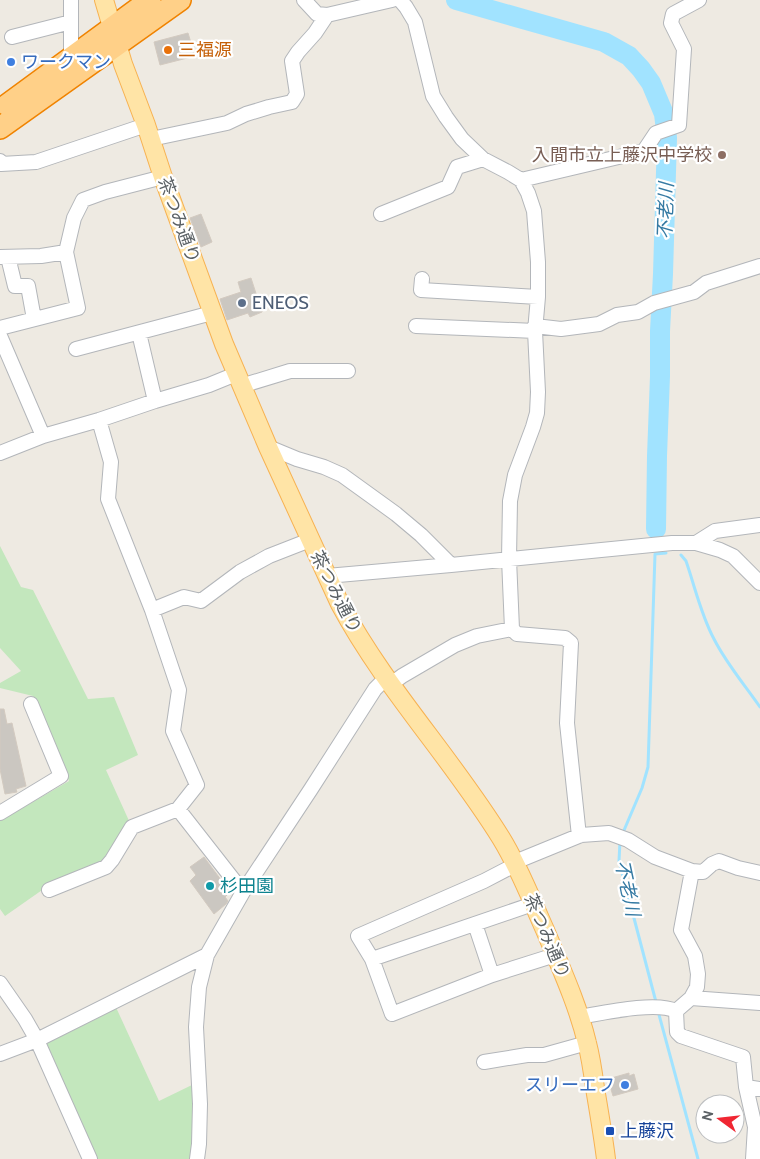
<svg xmlns="http://www.w3.org/2000/svg" width="760" height="1159" viewBox="0 0 760 1159" font-family="Cabin,'Noto Sans JP',sans-serif">
<style>
.green{fill:#c3e7bd}
.lines{fill:none;stroke-linecap:round;stroke-linejoin:round}
.stream{stroke:#a1e3ff;stroke-width:3}
.river{stroke:#a1e3ff;stroke-width:20}
.building{fill:#cbc7c1;stroke:#d3cac0}
.minor-casing{stroke:#b3b6ba;stroke-width:16}
.major-casing{stroke:#f7b252;stroke-width:20}
.highway-casing{stroke:#f08300;stroke-width:24}
.minor{stroke:#fff;stroke-width:14}
.major{stroke:#ffe4a6;stroke-width:18}
.highway{stroke:#ffd088;stroke-width:21}
.food-dot{fill:#e8710a;stroke:#fff;stroke-width:2}
.shop-dot{fill:#3f7fe0;stroke:#fff;stroke-width:2}
.education-dot{fill:#8d6e63;stroke:#fff;stroke-width:2}
.service-dot{fill:#5c6f8a;stroke:#fff;stroke-width:2}
.culture-dot{fill:#0f9aa8;stroke:#fff;stroke-width:2}
.transit-dot{fill:#1a4fb4;stroke:#fff;stroke-width:2}
.labels{text-anchor:middle;stroke-width:4.5;stroke-linejoin:round;paint-order:stroke}
.food-label{font-size:18px;fill:#c56008;stroke:#fff;text-anchor:start}
.shop-label{font-size:18px;fill:#366cbe;stroke:#fff;text-anchor:start}
.education-label{font-size:18px;fill:#785e54;stroke:#fff;text-anchor:end}
.street-label{font-size:18px;fill:#5a6064;stroke:#fff}
.service-label{font-size:18px;fill:#4e5e75;stroke:#fff;text-anchor:start}
.culture-label{font-size:18px;fill:#0d838f;stroke:#fff;text-anchor:start}
.transit-label{font-size:18px;fill:#164399;stroke:#fff;text-anchor:start}
.water-label{font-size:19px;font-style:italic;fill:#357aa3;stroke:#fff}
</style>
<rect width="100%" height="100%" fill="#eeeae2"/>
<!-- green -->
<path class="green" d="M0 546 21 587 33 590 88 699 114 697 138 755 106 770 130 823 105 862 45 888 5 916 0 909V821L69 781 40 711 33 696 0 688V683L21 671 0 648Z
M114 1003 159 1101 194 1084 193 1138 190 1159H83L28 1038Z"/>
<g class="lines">
<!-- stream -->
<path class="stream" d="M681 555 686 561C695 587 701 615 714 639 726 663 744 684 760 707
M622 835 642 788 648 767 655 554 666 553
M620 841 619 861 656 1002
M658 1011 698 1159"/>
<!-- river -->
<path class="river" d="M456 0 604 42 629 56 641 69 651 83 664 114 667 138 663 274 660 331V376L657 456 656 529"/>
</g>
<!-- building -->
<path class="building" d="M188 33 195 56 160 65 154 42Z
M201 214 212 242 201 247 190 218Z
M251 278 262 312 250 317 248 313 227 320 220 299 241 292 238 282Z
M0 709H4L7 724 12 723 26 786 16 789 17 792 5 794 0 769Z
M204 857 230 892 225 897 228 901 226 904 214 914 190 881 196 875 190 867Z
M629 1073V1076L634 1074 638 1089 613 1096 608 1079Z"/>
<g class="lines">
<defs>
<path id="minor" d="M304 0 317 14 327 15 392 0
M400 0 406 7 415 22 433 96 446 117 462 139 483 159 508 172 521 180 528 193 534 211 538 262V297L535 331 538 392 537 413 533 427 515 475 510 501 509 559 512 629 517 634 565 638 571 643 567 723 579 836
M12 37 71 22
M71 58V0
M151 139 227 123 246 114 269 107 292 102 297 94 292 61 298 52 315 33 327 15
M0 161 1 164 36 162 146 125
M521 180 644 151 656 133 679 125 684 49 671 23 673 14 699 0
M381 214 448 187 457 167 483 159
M0 257 41 256 66 252
M8 257 15 286H28L34 319
M422 279 421 290 538 297
M416 326 535 331
M535 326 561 329 599 324 617 315 638 312 654 303 694 292 706 283 760 266
M0 328 78 308 66 252 74 218 83 200 105 192 163 177
M139 333 155 401
M0 336 43 436
M76 349 212 313
M241 386 290 371H348
M99 420 111 462 108 499 152 610 179 690 173 731 197 785 178 809 243 892
M268 447 297 459 324 467 342 475 396 514 421 535 451 565
M0 453 43 436 99 420 155 401 209 385 236 374
M696 543 715 531 760 525
M327 576 451 565 672 543H696L720 550 733 556 760 583
M152 610 184 597 201 601 240 572 269 556 310 540
M390 685 402 676 455 645 477 636 512 629
M0 813 61 776 31 704
M49 890 106 867 112 860 132 827 178 809
M475 924 492 975
M555 955 492 975 392 1014 372 959 358 936 484 881 509 868 515 862 581 835 609 833 628 840 655 857 692 871 703 872 712 864 719 861 738 868 760 873
M372 959 533 904
M0 983 25 1019 37 1040 90 1159
M691 998 760 1003
M676 1011 677 1032 681 1036 743 1057 746 1087
M579 1017C603 1013 656 1001 676 1011L691 998 697 987 698 974 695 956 681 930 692 871
M0 1054 37 1040 207 955
M484 1062 527 1055H544L587 1043
M197 1159 199 1144 200 1104 196 1027 199 987 207 955 243 892 311 789 375 689 386 678
M753 1159 755 1127 746 1087 760 1089"/>
<path id="major" d="M104 0 123 64 146 125 163 177 224 344 268 447 340 604C385 688 451 757 501 838 519 867 531 899 545 930 560 966 578 1005 587 1043 591 1058 593 1073 595 1088 599 1112 603 1135 606 1159"/>
<path id="highway" d="M7 105 150 0
M0 128 180 0"/>
</defs>
<!-- minor casing -->
<use href="#minor" class="minor-casing"/>
<!-- major casing -->
<use href="#major" class="major-casing"/>
<!-- highway casing -->
<use href="#highway" class="highway-casing"/>
<!-- minor -->
<use href="#minor" class="minor"/>
<!-- major -->
<use href="#major" class="major"/>
<!-- highway -->
<use href="#highway" class="highway"/>
</g>
<!-- markers -->
<circle class="food-dot" cx="168" cy="50" r="5"/>
<g class="shop-dot">
<circle cx="11" cy="62" r="5"/>
<circle cx="625" cy="1085" r="5"/>
</g>
<circle class="education-dot" cx="722" cy="155" r="5"/>
<circle class="service-dot" cx="242" cy="303" r="5"/>
<circle class="culture-dot" cx="210" cy="886" r="5"/>
<rect class="transit-dot" x="605" y="1126" width="10" height="10" rx="2.5"/>
<g class="labels">
<!-- food labels -->
<g class="food-label">
<text x="178" y="56">三福源</text>
</g>
<!-- shop labels -->
<g class="shop-label">
<text x="21" y="68">ワークマン</text>
<text x="615" y="1091" text-anchor="end">スリーエフ</text>
</g>
<!-- education labels -->
<g class="education-label">
<text x="712" y="161">入間市立上藤沢中学校</text>
</g>
<!-- street labels -->
<g class="street-label">
<text transform="translate(179 220) rotate(70)" y="6">茶つみ通り</text>
<text transform="translate(336 592) rotate(63)" y="6">茶つみ通り</text>
<text transform="translate(547 936) rotate(67)" y="6">茶つみ通り</text>
</g>
<!-- service labels -->
<g class="service-label">
<text x="252" y="309">ENEOS</text>
</g>
<!-- culture labels -->
<g class="culture-label">
<text x="220" y="892">杉田園</text>
</g>
<!-- transit labels -->
<g class="transit-label">
<text x="620" y="1137">上藤沢</text>
</g>
<!-- water labels -->
<g class="water-label">
<text transform="translate(665 211) rotate(-88)" y="7">不老川</text>
<text transform="translate(628 888) rotate(78)" y="7">不老川</text>
</g>
</g>
<!-- north arrow -->
<g transform="translate(720 1119) rotate(285)"><circle r="24" fill="#ffffff" stroke="#bdbfc1"/>
<path d="M0-4L9 19L0 12L-9 19Z" fill="#f02632"/>
<text y="-8" font-size="14" font-weight="bold" text-anchor="middle" fill="#5a6064">N</text>
</g>
</svg>
